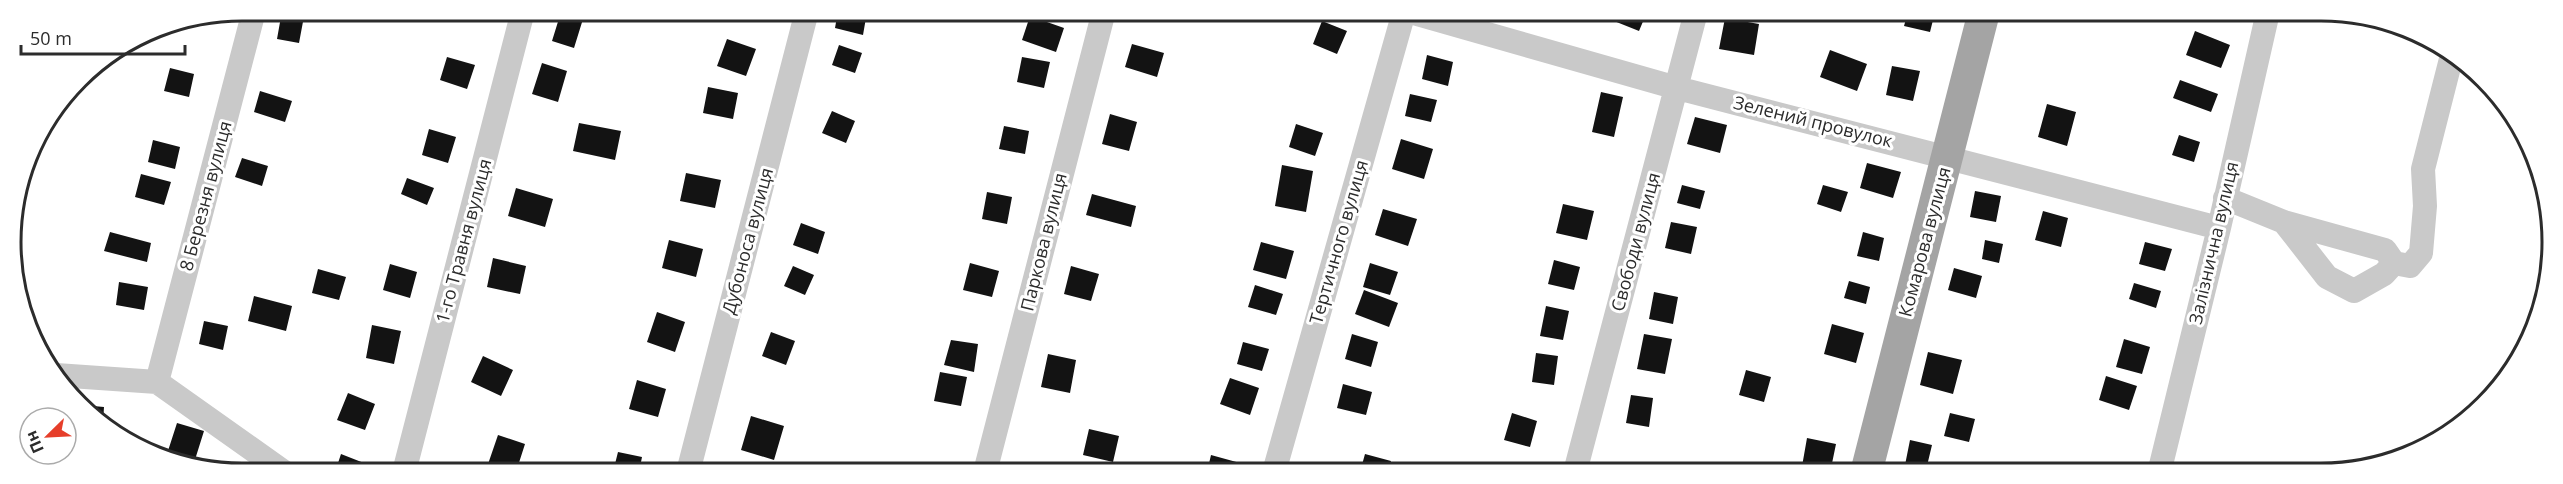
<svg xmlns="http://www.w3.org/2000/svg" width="2563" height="484" viewBox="0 0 2563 484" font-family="'Open Sans',sans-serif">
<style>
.building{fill:#131313}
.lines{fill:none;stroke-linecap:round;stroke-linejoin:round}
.minor{stroke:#c9c9c9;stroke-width:24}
.major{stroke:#a4a4a4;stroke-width:32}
.labels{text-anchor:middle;stroke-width:6;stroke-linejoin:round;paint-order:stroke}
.street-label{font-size:18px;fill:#2c2c2c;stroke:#fff}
.rim{fill:none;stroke:#2c2c2c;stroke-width:3}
</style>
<rect width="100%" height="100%" fill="#fff"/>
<!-- building -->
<path class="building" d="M282 11H305L299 43 277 39Z
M838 11 867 12 863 35 835 28Z
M561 12 583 19 574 48 552 41Z
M1618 12H1647L1639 31 1614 21Z
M1908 12H1935L1930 32 1904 26Z
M2020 12H2046L2043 21 2019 14Z
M1030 16 1064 28 1056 52 1022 40Z
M1725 18 1759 24 1754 55 1719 49Z
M1322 21 1347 31 1337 54 1313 44Z
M2195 31 2230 45 2221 68 2186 55Z
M727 39 756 49 746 76 717 66Z
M1132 44 1164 53 1157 77 1125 67Z
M839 45 862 53 855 73 832 65Z
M1830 50 1867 64 1857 91 1820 77Z
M1427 55 1453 62 1448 86 1422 79Z
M447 57 475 65 467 89 440 80Z
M1022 57 1050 62 1044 88 1017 82Z
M542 63 567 71 558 102 532 94Z
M1892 66 1920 71 1913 101 1886 95Z
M170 68 194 74 189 97 164 91Z
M2180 80 2218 94 2211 112 2173 98Z
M708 87 738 93 733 119 703 113Z
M260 91 292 101 285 122 254 112Z
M1601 92 1623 97 1614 137 1592 132Z
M1410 94 1437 100 1431 122 1405 116Z
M2047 104 2076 112 2067 146 2038 137Z
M832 111 855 121 846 143 822 133Z
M1110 114 1137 122 1129 151 1102 144Z
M1695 117 1727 125 1720 153 1687 144Z
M579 123 621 131 615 160 573 151Z
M1296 124 1323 133 1315 156 1289 147Z
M1004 126 1029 131 1025 154 999 149Z
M429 129 456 137 448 163 422 155Z
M2179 135 2200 142 2194 162 2172 155Z
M1401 139 1433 149 1424 179 1392 169Z
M153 140 180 147 175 169 148 162Z
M242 158 268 166 262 186 235 177Z
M1867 163 1901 172 1893 198 1860 188Z
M1282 165 1313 171 1306 212 1275 206Z
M686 173 721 180 715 208 680 201Z
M141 174 171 182 164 205 135 197Z
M407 178 434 188 427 205 401 194Z
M1682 185 1705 191 1700 209 1677 203Z
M1823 185 1848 192 1841 212 1817 204Z
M516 188 553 199 545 227 508 216Z
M1975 191 2001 196 1996 222 1970 217Z
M987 192 1012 197 1007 224 982 219Z
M1092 194 1136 206 1131 227 1086 215Z
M1563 204 1594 211 1587 240 1556 233Z
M1383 209 1417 219 1408 246 1375 235Z
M2043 211 2068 218 2061 247 2035 240Z
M1671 222 1697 227 1691 254 1665 248Z
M801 223 825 232 818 254 793 245Z
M110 232 151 243 147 262 104 251Z
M1863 232 1884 238 1879 261 1857 256Z
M669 240 703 249 696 277 662 268Z
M1985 240 2003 244 1999 263 1982 259Z
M1261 242 1294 251 1286 279 1253 270Z
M2145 242 2172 249 2165 271 2139 264Z
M493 258 526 266 520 294 487 287Z
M1554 260 1580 267 1574 290 1548 284Z
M970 263 999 271 992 297 963 290Z
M1370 263 1398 272 1390 295 1363 287Z
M390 264 417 272 410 298 383 290Z
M793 266 814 275 805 295 784 286Z
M1071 266 1099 274 1091 301 1064 294Z
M1954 268 1982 276 1976 298 1948 290Z
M318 269 346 277 339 300 312 293Z
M1849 281 1870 287 1866 304 1844 298Z
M119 282 148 287 144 310 116 305Z
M2134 283 2161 291 2156 308 2129 299Z
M1255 285 1283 294 1276 315 1248 307Z
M1364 290 1398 303 1389 327 1355 314Z
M1654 292 1678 297 1673 324 1649 319Z
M254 296 292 306 286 331 248 321Z
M1546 306 1569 311 1563 340 1540 336Z
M657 312 685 322 675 352 647 342Z
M204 321 228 326 223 350 199 344Z
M1832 324 1864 333 1856 363 1824 354Z
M372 325 401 331 394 364 366 358Z
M771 332 795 341 786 365 762 356Z
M1352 334 1378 342 1371 367 1345 359Z
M1644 334 1672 339 1665 374 1637 369Z
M2124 339 2150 347 2142 374 2116 367Z
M951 340 978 344 974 372 944 365Z
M1243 342 1269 349 1262 371 1237 364Z
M1928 352 1962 360 1953 394 1920 385Z
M1536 353 1558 356 1554 385 1532 382Z
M1048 354 1076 360 1070 393 1041 387Z
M483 356 513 370 501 396 471 382Z
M1746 370 1771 377 1764 402 1739 395Z
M940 372 967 377 961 406 934 401Z
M2106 376 2137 386 2129 410 2099 400Z
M1230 378 1259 388 1250 415 1220 404Z
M637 380 666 389 658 417 629 409Z
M1343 384 1372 392 1366 415 1337 408Z
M348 393 375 404 365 430 337 420Z
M1631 395 1653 398 1649 427 1626 423Z
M82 405 104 407 103 422Z
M1512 413 1537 421 1530 447 1504 440Z
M1950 413 1975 419 1969 442 1944 436Z
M751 416 784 426 774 460 741 450Z
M177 423 204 431 193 466 166 457Z
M1089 429 1119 436 1113 462 1083 455Z
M498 435 525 444 516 472H500L487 467Z
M1807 438 1836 444 1830 473 1801 472Z
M1910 440 1932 445 1926 470 1905 465Z
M618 452 642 457 639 472H613Z
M341 454 369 465 367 472H335Z
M1365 454 1391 461 1388 472H1360Z
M1211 455 1240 463 1237 472H1207Z
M2086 463 2117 472V473H2083Z"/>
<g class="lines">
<!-- minor -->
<path class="minor" d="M1410 12 1677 88 2219 228
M2225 198 2284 222 2385 250 2394 263 2384 274 2354 291 2327 277 2284 222
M2394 263 2410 266 2421 253 2425 206 2423 169 2452 55
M56 375 157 382 284 472
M157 382 254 11
M404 472 523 11
M688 472 807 11
M985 472 1104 11
M1274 472 1404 12
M1575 472 1696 12
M2159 473 2219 228 2268 12"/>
<!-- major -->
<path class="major" d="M1866 473 1984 12"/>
</g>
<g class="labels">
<!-- street labels -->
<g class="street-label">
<text transform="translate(1813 122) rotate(14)" y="6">Зелений провулок</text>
<text transform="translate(206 196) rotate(-75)" y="6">8 Березня вулиця</text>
<text transform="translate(464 241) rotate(-75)" y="6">1-го Травня вулиця</text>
<text transform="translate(748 241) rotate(-75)" y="6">Дубоноса вулиця</text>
<text transform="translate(1044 242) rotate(-76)" y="6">Паркова вулиця</text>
<text transform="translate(1339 242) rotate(-74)" y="6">Тертичного вулиця</text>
<text transform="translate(1636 242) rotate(-75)" y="6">Свободи вулиця</text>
<text transform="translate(1925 242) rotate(-75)" y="6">Комарова вулиця</text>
<text transform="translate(2214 243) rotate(-77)" y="6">Залізнична вулиця</text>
</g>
</g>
<!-- crop -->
<path d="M0 0H2563V484H0ZM242 21H2321A221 221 0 0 1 2542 242V242A221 221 0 0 1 2321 463H242A221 221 0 0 1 21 242V242A221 221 0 0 1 242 21Z" fill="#fff" fill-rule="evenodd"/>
<path class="rim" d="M242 21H2321A221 221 0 0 1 2542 242V242A221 221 0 0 1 2321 463H242A221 221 0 0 1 21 242V242A221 221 0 0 1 242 21Z"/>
<!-- north arrow -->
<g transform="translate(48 436) rotate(246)"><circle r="28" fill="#ffffff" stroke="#ababab" stroke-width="1.5"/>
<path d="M0-4.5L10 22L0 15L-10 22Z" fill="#e63e2a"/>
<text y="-9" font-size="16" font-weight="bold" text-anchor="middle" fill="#2c2c2c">Пн</text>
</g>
<!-- scale -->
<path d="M21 45v9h164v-9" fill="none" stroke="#2c2c2c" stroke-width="3"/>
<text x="30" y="45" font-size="18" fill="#2c2c2c" stroke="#ffffff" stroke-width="4.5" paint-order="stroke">50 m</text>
</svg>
